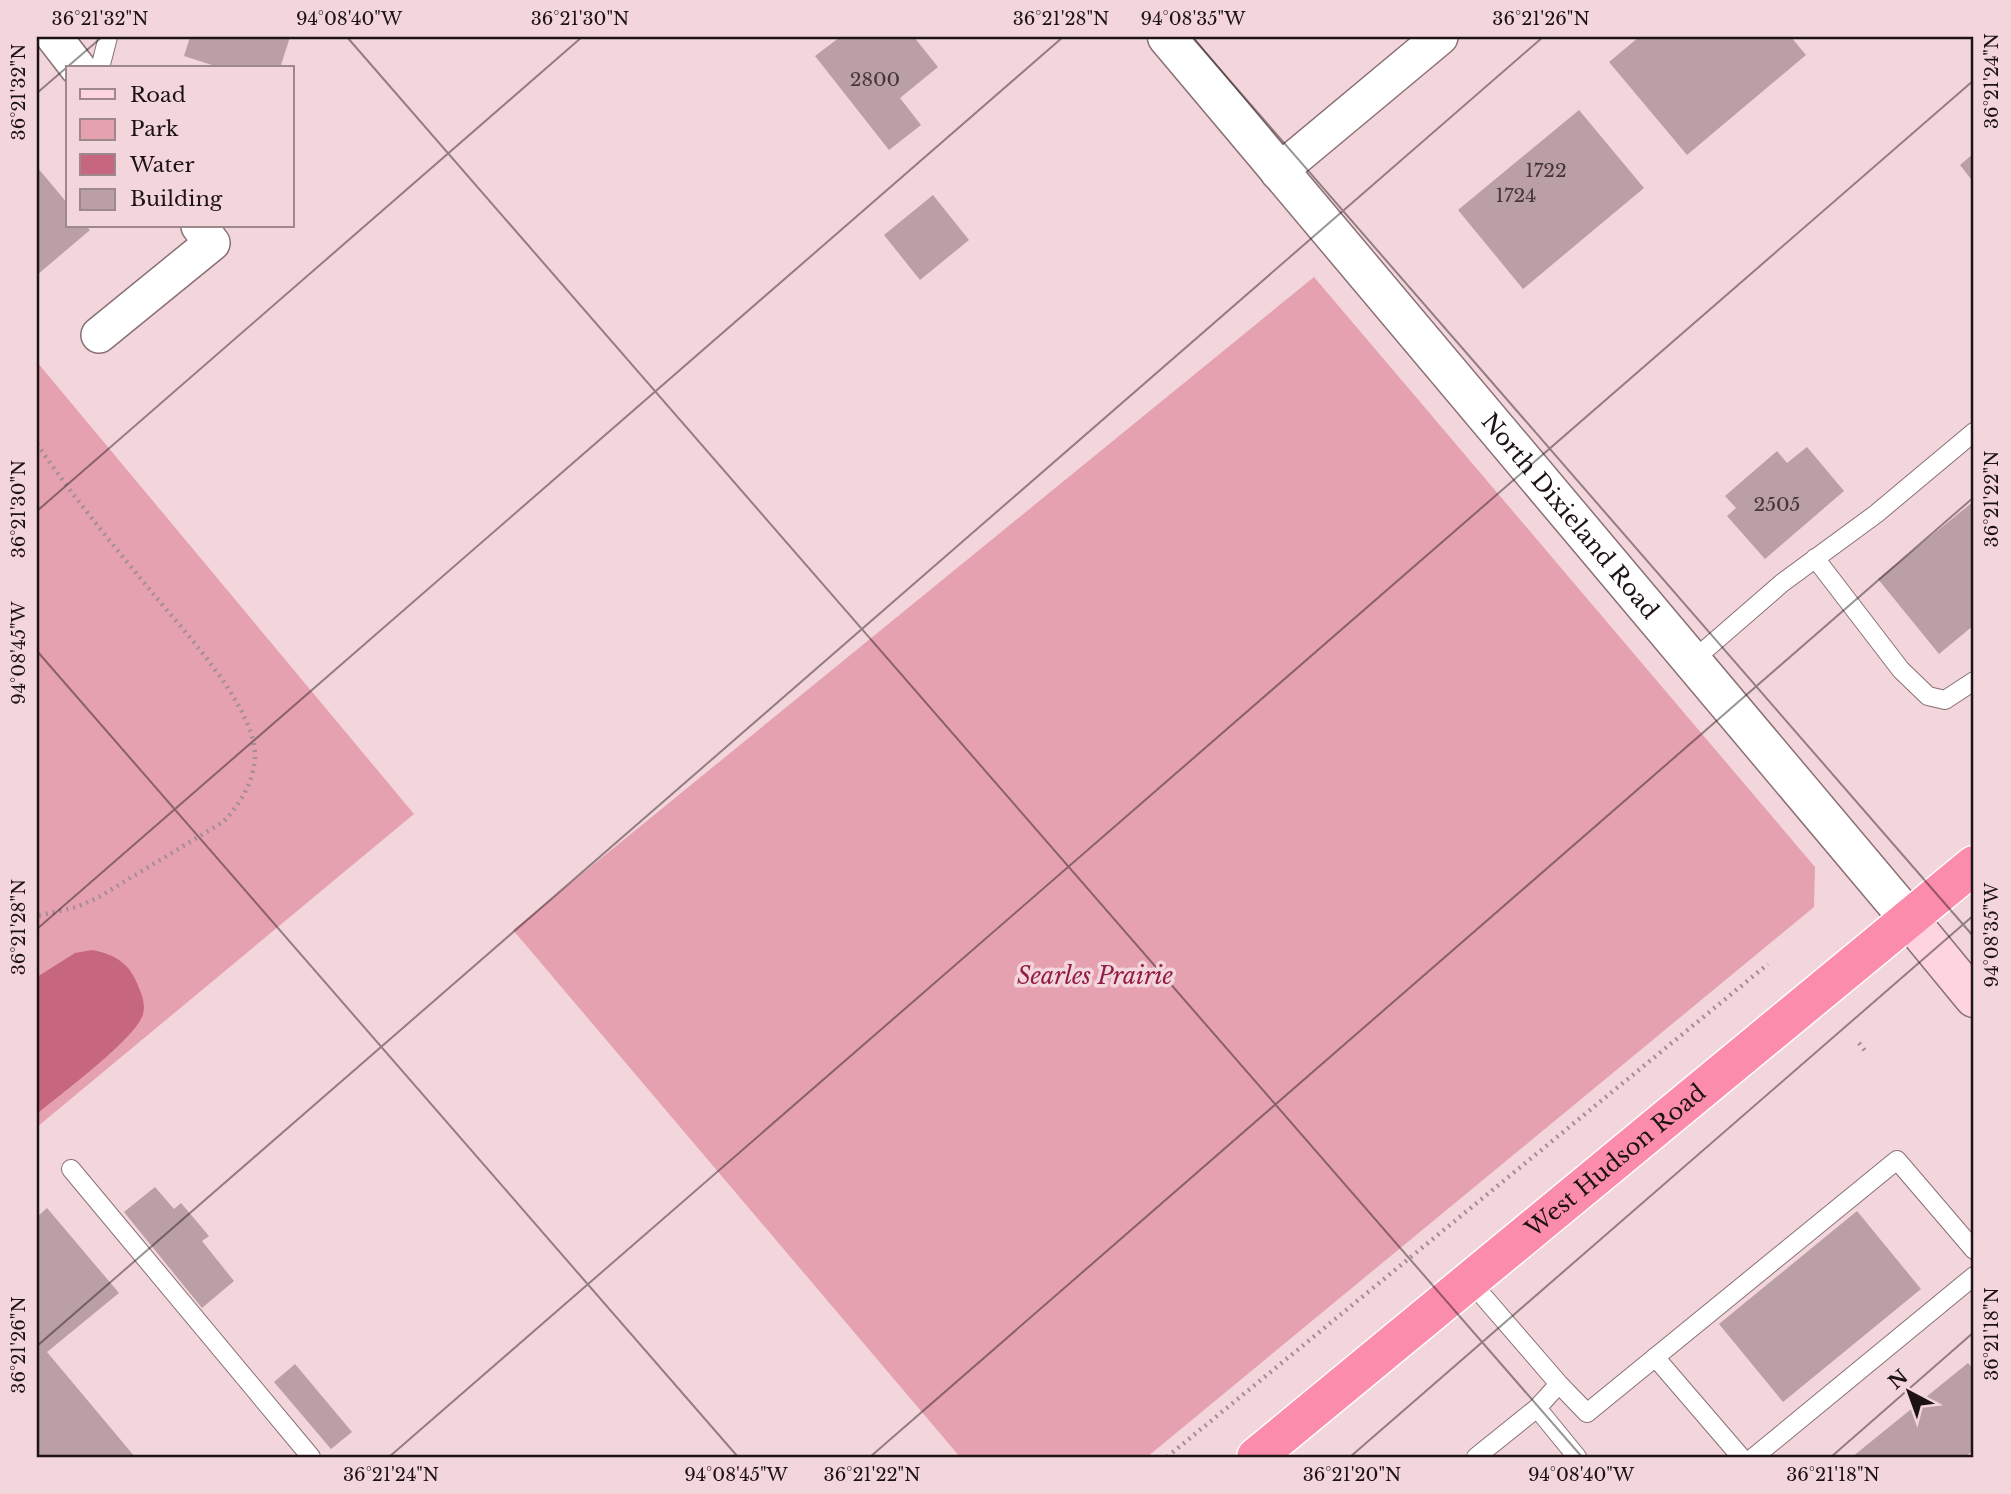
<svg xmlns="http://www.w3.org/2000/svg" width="2011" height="1494" font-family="'Libre Baskerville',serif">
<rect width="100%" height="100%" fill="#f3d6dc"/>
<path fill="#e5a1b0" d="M1314,277L1815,867L1814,907L1147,1457H960L513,930Z
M37,362L414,814L37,1127Z"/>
<path fill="#c7667f" d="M92,950C114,954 128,962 137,983C141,993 146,1003 143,1014C138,1037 58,1096 37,1114V977L75,953Z"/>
<path fill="#ba9fa4" d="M190,37H290L280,68H221L184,56Z
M840,37H914L938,67L900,98L921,125L889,150L815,56Z
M1639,37H1791L1806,55L1687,155L1609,62Z
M1579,110L1644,188L1523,289L1458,210Z
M1974,153V183L1960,165Z
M37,167L68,204V226H86L90,230L37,275Z
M933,195L969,240L920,280L884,235Z
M1807,447L1844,491L1765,559L1727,516L1736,508L1725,496L1777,451L1787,463Z
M1974,501V625L1939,654L1878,579Z
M155,1187L174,1209L181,1203L209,1236L202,1241L234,1281L202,1308L124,1212Z
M47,1208L119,1293L47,1352L135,1457H37V1217Z
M1857,1211L1921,1289L1783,1402L1719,1324Z
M1968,1363L1974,1370V1450L1965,1457H1852Z
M295,1364L352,1432L331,1449L274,1382Z"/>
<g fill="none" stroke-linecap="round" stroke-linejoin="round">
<defs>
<path id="service" d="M100,68L108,37
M1815,558L1901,670L1928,696L1945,700L1974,681
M1691,662L1782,583L1876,514L1974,432
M71,1169L311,1457
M1470,1281L1559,1384L1537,1408L1476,1457
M1655,1357L1741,1457
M1559,1384L1587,1413L1897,1160L1974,1250
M1537,1408L1577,1457
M1754,1457L1974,1276"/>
<path id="minor" d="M54,37L78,68
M1278,172L1440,37
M99,335L212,243L199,226"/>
<g id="tertiary">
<path id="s1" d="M1167,37L1909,919"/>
</g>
<path id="secondary" d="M1909,919L1974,998"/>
<g id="trunk">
<path id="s2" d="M1256,1457L1974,865"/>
</g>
</defs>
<use href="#service" stroke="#897075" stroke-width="20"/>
<use href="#minor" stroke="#897075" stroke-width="38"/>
<use href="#tertiary" stroke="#897075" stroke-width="41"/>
<use href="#secondary" stroke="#897075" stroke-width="41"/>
<use href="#trunk" stroke="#fff" stroke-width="41"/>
<path stroke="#a48e93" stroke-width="4.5" stroke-dasharray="2 5" stroke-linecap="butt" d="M37,444C73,497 114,546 154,595C186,633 245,697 254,745C259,773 242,803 223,822L99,897L77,907L37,916
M1859,1043L1866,1052
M1167,1457L1768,964"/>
<use href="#service" stroke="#fff" stroke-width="18"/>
<use href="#minor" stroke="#fff" stroke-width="35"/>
<use href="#tertiary" stroke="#fff" stroke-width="38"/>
<use href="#secondary" stroke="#fed4e0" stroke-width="38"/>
<use href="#trunk" stroke="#fc8cab" stroke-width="38"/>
</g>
<path fill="none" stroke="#1d1315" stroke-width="2" stroke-opacity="0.45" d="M347,37L1582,1457M1192,37L1974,937M37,93L102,37M37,511L582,37M37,651L738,1457M37,929L1063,37M37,1346L1543,37M389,1457L1974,80M870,1457L1974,497M1350,1457L1974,915M1831,1457L1974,1332"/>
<g text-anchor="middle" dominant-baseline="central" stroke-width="7" stroke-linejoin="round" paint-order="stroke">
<g font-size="19" fill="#443639">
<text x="875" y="79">2800</text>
<text x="1546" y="170">1722</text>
<text x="1516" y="195">1724</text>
<text x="1777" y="504">2505</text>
</g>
<g font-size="23" fill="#1d1315" stroke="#f3d6dc">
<text stroke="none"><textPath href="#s1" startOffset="626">North Dixieland Road</textPath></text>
<text stroke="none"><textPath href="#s2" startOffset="466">West Hudson Road</textPath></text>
</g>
<g font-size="23" font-style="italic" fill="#931c47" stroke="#f3d6dc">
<text x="1095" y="976">Searles Prairie</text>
</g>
</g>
<rect width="2011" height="1494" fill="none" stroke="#f3d6dc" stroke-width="77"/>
<rect x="66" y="66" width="228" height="161" fill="#f3d6dc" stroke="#9d888c" stroke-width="2"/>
<rect x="80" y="89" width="35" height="10" fill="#fed4e0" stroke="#9d888c" stroke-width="2"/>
<text x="130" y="102" font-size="21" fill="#1d1315">Road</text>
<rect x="80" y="119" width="35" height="21" fill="#e5a1b0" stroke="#9d888c" stroke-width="2"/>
<text x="130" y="136" font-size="21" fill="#1d1315">Park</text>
<rect x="80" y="154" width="35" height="21" fill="#c7667f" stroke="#9d888c" stroke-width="2"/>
<text x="130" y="172" font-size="21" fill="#1d1315">Water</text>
<rect x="80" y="189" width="35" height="21" fill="#ba9fa4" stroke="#9d888c" stroke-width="2"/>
<text x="130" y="206" font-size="21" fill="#1d1315">Building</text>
<g transform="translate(1909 1392) rotate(319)" stroke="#f3d6dc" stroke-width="5" paint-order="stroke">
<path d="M0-5L12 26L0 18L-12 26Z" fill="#1d1315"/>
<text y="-10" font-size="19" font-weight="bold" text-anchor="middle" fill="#1d1315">N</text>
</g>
<rect x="38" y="38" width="1934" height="1418" fill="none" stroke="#1d1315" stroke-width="2.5"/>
<g font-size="18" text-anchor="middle" fill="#1d1315">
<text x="100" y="25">36°21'32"N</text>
<text x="349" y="25">94°08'40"W</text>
<text x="580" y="25">36°21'30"N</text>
<text x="1061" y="25">36°21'28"N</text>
<text x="1193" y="25">94°08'35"W</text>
<text x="1541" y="25">36°21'26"N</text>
<text transform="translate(1992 81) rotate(-90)" y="6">36°21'24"N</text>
<text transform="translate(19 92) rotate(-90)" y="6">36°21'32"N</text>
<text transform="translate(1992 499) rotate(-90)" y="6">36°21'22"N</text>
<text transform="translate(19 509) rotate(-90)" y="6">36°21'30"N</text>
<text transform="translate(19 653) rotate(-90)" y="6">94°08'45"W</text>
<text transform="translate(19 927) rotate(-90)" y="6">36°21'28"N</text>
<text transform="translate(1992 935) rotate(-90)" y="6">94°08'35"W</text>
<text transform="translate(1992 1334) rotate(-90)" y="6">36°21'18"N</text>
<text transform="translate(19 1345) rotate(-90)" y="6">36°21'26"N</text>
<text x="391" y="1481">36°21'24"N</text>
<text x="736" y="1481">94°08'45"W</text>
<text x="872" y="1481">36°21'22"N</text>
<text x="1352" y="1481">36°21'20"N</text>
<text x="1581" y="1481">94°08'40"W</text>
<text x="1833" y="1481">36°21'18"N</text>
</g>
</svg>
